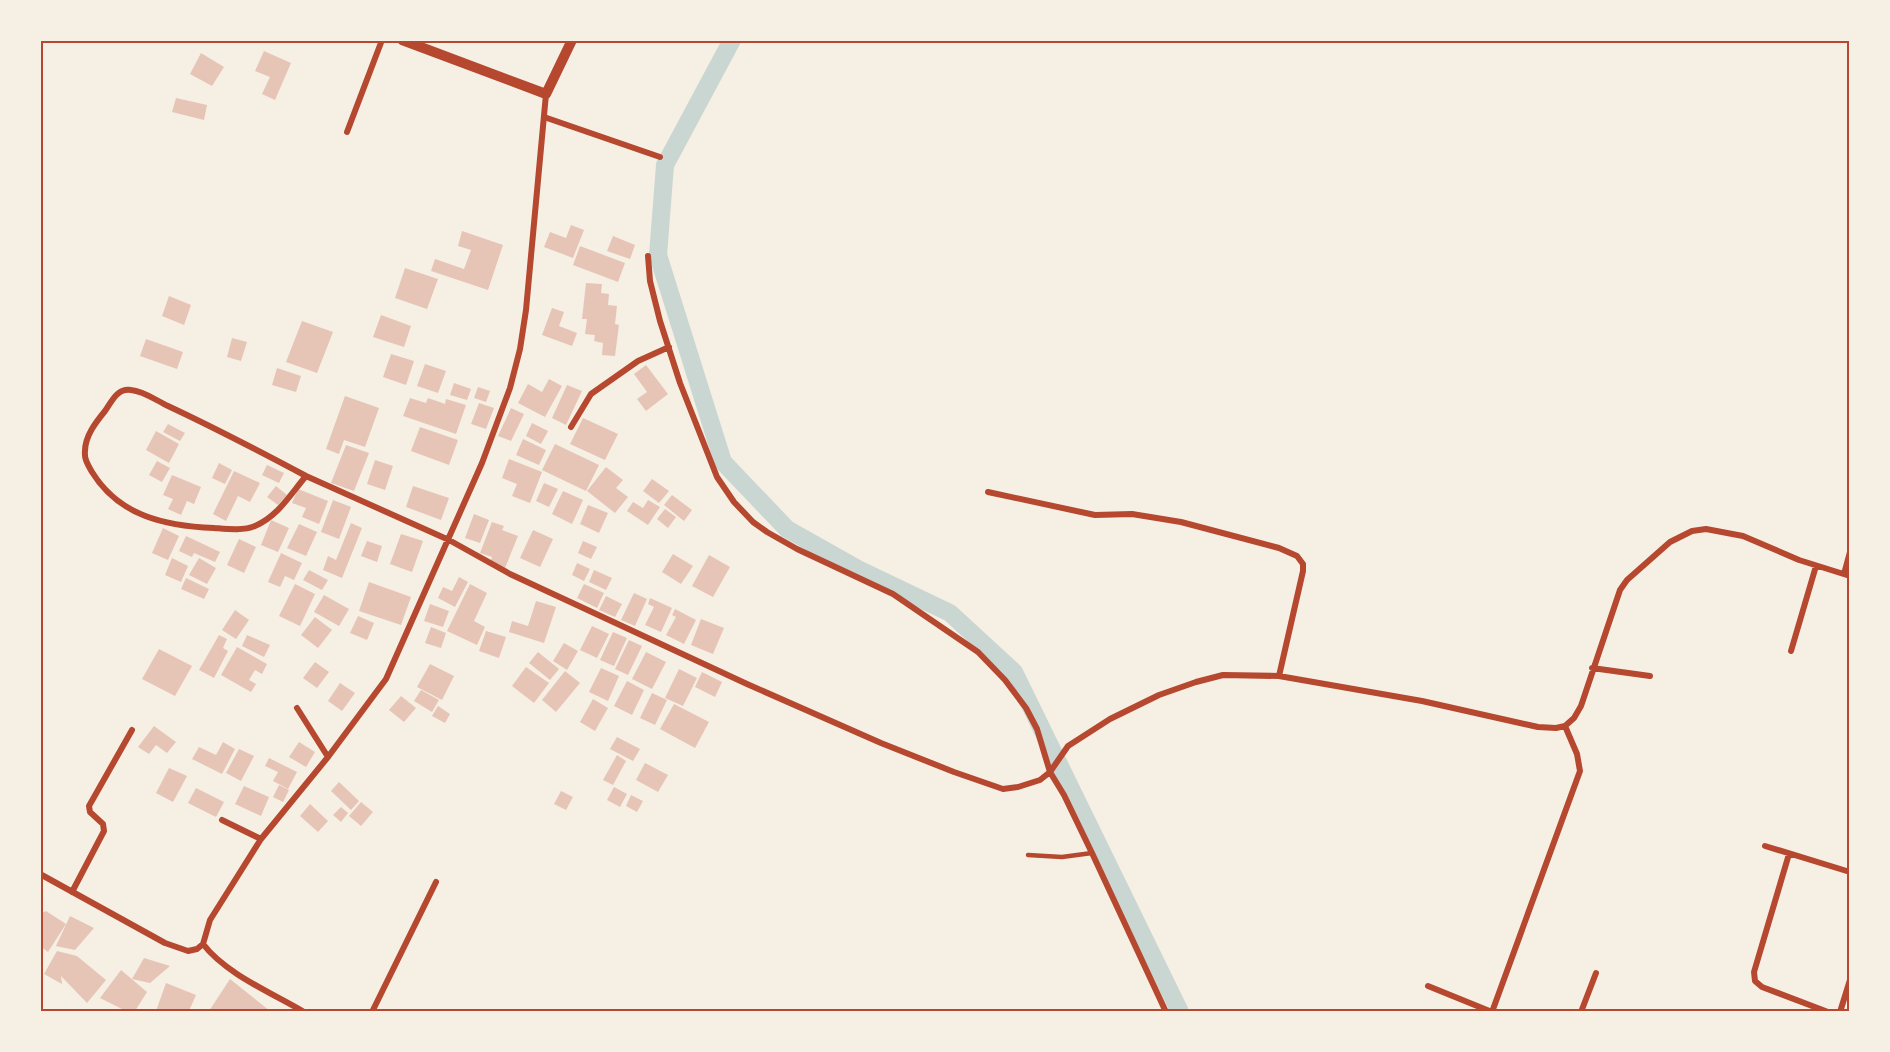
<svg xmlns="http://www.w3.org/2000/svg" width="1890" height="1052" font-family="'Space Grotesk',sans-serif">
<rect width="100%" height="100%" fill="#f6efe4"/>
<g fill="none" stroke-linecap="round" stroke-linejoin="round">
<path stroke="#c9d6d2" stroke-width="18" d="M732,40L665,165L658,255L723,462L787,529L858,569L950,613L1014,672L1180,1012"/>
</g>
<path fill="#e6c5b7" d="M264,51L291,63L275,100L262,94L270,77L255,71Z
M201,53L224,67L212,86L190,74Z
M176,98L207,105L204,120L172,112Z
M571,225L584,230L573,258L544,247L550,232L566,238Z
M462,231L503,245L488,290L431,271L435,259L464,269L471,250L458,246Z
M613,236L635,245L630,259L607,251Z
M580,246L625,263L618,282L573,265Z
M405,268L438,279L427,309L395,298Z
M586,283L602,284L601,293L609,294L608,305L617,306L615,324L619,325L615,356L602,355L603,343L594,341L595,335L585,334L587,319H582Z
M169,296L191,305L184,325L162,316Z
M552,308L564,312L559,326L577,333L572,346L542,335Z
M381,315L411,326L404,347L373,337Z
M302,321L333,332L317,373L286,362Z
M232,338L247,342L241,361L227,357Z
M146,339L183,352L177,369L140,356Z
M391,354L414,361L406,385L383,377Z
M425,364L446,371L438,393L417,386Z
M646,365L668,394L646,411L637,399L647,392L634,374Z
M277,368L301,376L296,392L272,385Z
M549,379L562,386L545,417L518,403L528,384L542,392Z
M454,383L471,389L467,400L450,395Z
M567,385L582,391L566,425L552,418Z
M478,387L490,391L486,402L474,398Z
M345,396L379,408L365,447L344,440L339,454L326,449Z
M410,398L426,403L428,398L445,404L446,399L466,405L456,434L403,416Z
M479,403L494,408L486,429L471,424Z
M511,408L524,414L511,441L498,436Z
M583,418L618,434L605,460L570,444Z
M532,423L548,431L541,444L526,436Z
M168,424L185,433L180,441L163,432Z
M420,427L458,440L449,465L411,451Z
M156,431L179,444L169,463L146,450Z
M523,439L546,450L539,465L516,455Z
M555,444L599,465L586,491L542,470Z
M346,445L369,453L354,491L331,483Z
M509,459L542,472L530,503L512,496L517,484L502,478Z
M375,460L393,466L385,490L367,484Z
M157,461L170,468L162,482L149,475Z
M219,463L232,470L225,484L212,478Z
M267,465L284,473L279,483L262,475Z
M606,467L623,480L616,488L628,497L615,513L587,491Z
M234,471L260,483L250,502L238,496L226,521L213,514Z
M172,475L201,487L194,504L187,501L181,515L168,509L173,499L163,495Z
M652,479L669,491L659,503L643,491Z
M544,483L558,489L549,507L536,501Z
M276,486L287,495L278,505L267,497Z
M413,486L449,498L441,520L406,507Z
M298,489L328,501L319,524L302,517L306,508L292,503Z
M563,491L583,500L572,524L552,514Z
M672,495L692,510L684,521L664,505Z
M333,500L351,507L339,539L321,532Z
M648,500L660,507L648,525L627,511L633,502L643,508Z
M588,505L608,513L599,533L580,524Z
M665,509L676,517L668,528L657,519Z
M474,514L489,520L480,543L465,538Z
M271,520L289,528L278,552L261,545Z
M492,522L504,526L502,530L518,536L505,568L490,562L492,557L480,553Z
M351,523L362,528L342,578L323,570L328,556L336,560Z
M299,524L317,532L306,556L287,548Z
M163,528L179,536L168,560L152,553Z
M533,530L553,539L540,567L520,558Z
M401,534L423,541L412,572L390,564Z
M186,536L220,552L215,562L194,553L192,557L179,551Z
M239,539L256,547L244,573L227,565Z
M367,541L382,546L377,562L361,556Z
M583,541L597,547L591,559L578,553Z
M281,553L302,563L294,580L285,576L280,587L268,582Z
M673,554L693,566L681,584L662,572Z
M709,555L730,567L713,597L692,586Z
M172,558L188,566L181,582L165,575Z
M199,558L216,568L207,584L189,575Z
M577,563L590,569L584,581L572,575Z
M309,570L328,580L322,590L303,580Z
M594,570L612,578L606,590L589,582Z
M459,577L468,582L455,607L438,598L443,587L452,591Z
M186,578L209,589L204,599L181,589Z
M369,582L411,597L401,625L359,611Z
M295,584L315,594L300,626L279,616Z
M470,584L487,593L474,621L485,627L477,645L447,631Z
M584,584L604,593L597,608L577,598Z
M634,593L647,599L635,626L621,620Z
M324,595L349,609L339,626L314,612Z
M606,596L622,604L615,617L599,610Z
M650,598L672,608L661,632L645,625L654,607L648,604Z
M536,601L556,607L544,643L509,632L512,621L528,626Z
M430,604L449,611L443,627L424,621Z
M675,609L696,620L684,644L666,635L676,617L672,615Z
M235,610L249,620L236,639L222,630Z
M358,616L374,623L367,640L350,633Z
M315,617L332,630L318,648L301,635Z
M701,619L724,628L713,654L691,645Z
M592,626L609,634L597,658L580,650Z
M431,627L446,633L441,648L425,643Z
M486,631L506,637L499,658L479,651Z
M613,632L627,638L614,666L600,660Z
M219,635L227,639L223,648L228,651L214,678L199,670Z
M247,635L270,645L264,657L242,646Z
M629,640L642,646L628,675L615,669Z
M564,643L578,651L567,670L553,661Z
M237,647L267,664L262,674L255,670L249,680L256,684L251,692L221,675Z
M159,649L192,666L175,696L142,679Z
M538,652L559,669L550,680L529,663Z
M646,652L666,662L652,689L632,679Z
M315,662L329,672L317,688L303,678Z
M430,664L454,676L442,700L417,687Z
M526,667L549,683L534,703L512,686Z
M601,668L619,676L608,701L589,692Z
M679,669L697,678L683,706L665,698Z
M565,671L580,683L556,712L542,700Z
M702,672L722,682L715,697L695,687Z
M627,681L644,690L632,715L614,706Z
M340,683L355,693L342,711L328,701Z
M421,690L439,700L432,712L414,701Z
M652,693L667,700L655,725L640,718Z
M401,696L416,708L404,722L389,710Z
M593,699L608,708L595,731L580,722Z
M674,704L709,722L695,748L660,729Z
M438,706L450,714L445,723L432,716Z
M154,726L176,742L167,753L156,745L149,754L138,747Z
M617,737L640,749L633,761L610,749Z
M223,742L235,749L222,774L192,759L199,747L216,755Z
M299,742L315,752L306,767L289,757Z
M239,749L254,756L241,781L226,773Z
M617,755L626,761L613,785L603,780Z
M269,758L297,772L288,789L273,781L278,772L265,766Z
M645,763L668,775L658,792L636,780Z
M169,768L187,776L173,802L156,793Z
M339,782L359,801L351,810L331,791Z
M279,785L289,790L283,802L273,797Z
M244,786L269,797L261,816L235,804Z
M614,787L627,794L620,807L607,800Z
M196,788L224,802L216,817L188,803Z
M561,791L573,797L566,810L554,804Z
M631,795L643,801L637,812L626,806Z
M361,802L373,812L361,826L349,816Z
M310,804L328,821L318,832L300,816Z
M341,807L348,813L341,822L333,815Z
M46,911L66,924L48,952L40,946V914Z
M70,916L94,928L75,950L56,946Z
M57,951L77,956L106,980L87,1003L61,976L62,984L44,974Z
M144,958L170,966L150,983L132,979Z
M121,970L147,992L135,1011H126L100,998Z
M230,979L270,1011H209Z
M166,983L196,995L189,1011H156Z"/>
<g fill="none" stroke-linecap="round" stroke-linejoin="round">
<path stroke="#b5482f" stroke-width="4.5" d="M1028,855L1062,857L1092,853"/>
<path stroke="#b5482f" stroke-width="6" d="M544,117L660,157
M347,132L382,40
M648,256L650,281L660,321L680,383L717,477L734,502L753,522L767,532L797,549L893,594L978,652L1005,680L1026,708L1037,729L1050,772L1064,795L1092,853L1166,1012
M571,427L591,394L638,361L669,347
M306,476C261,452 215,428 168,406C157,401 144,391 131,390C117,388 112,401 105,411C96,422 85,436 85,451C84,459 88,465 92,472C119,516 165,526 214,528C227,529 243,531 255,526C278,516 290,495 306,476L449,540L510,574L747,684L881,743L954,772L1003,789L1018,787L1040,780L1050,772L1068,746L1110,719L1159,695L1196,682L1223,675L1279,676L1422,701L1538,727L1556,728L1565,726L1574,718L1581,706L1620,590L1627,580L1670,542L1692,531L1706,529L1743,536L1799,560L1850,576
M988,492L1095,515L1132,514L1181,522L1279,548L1297,556L1303,564V571L1279,676
M1844,574L1850,552
M1791,651L1816,566
M1592,668L1650,676
M297,708L328,757
M222,820L261,839
M1765,846L1850,872
M1789,854L1754,972L1755,981L1762,987L1828,1012
M40,874L165,943L188,951L197,949L203,944
M72,892L104,831L103,824L90,812L89,806L132,730
M203,944L210,920L261,839L328,757L386,679L482,463L510,388L520,349L526,310L546,94
M203,944C226,974 272,993 304,1012
M1428,986L1492,1012
M372,1012L436,882
M1492,1012L1580,771L1577,754L1565,726
M1581,1012L1596,973
M1840,1012L1850,980"/>
<path stroke="#b5482f" stroke-width="10" d="M402,40L546,94L572,40"/>
</g>
<rect width="1890" height="1052" fill="none" stroke="#f6efe4" stroke-width="84"/>
<rect x="42" y="42" width="1806" height="968" fill="none" stroke="#b5482f" stroke-width="2"/>
</svg>
